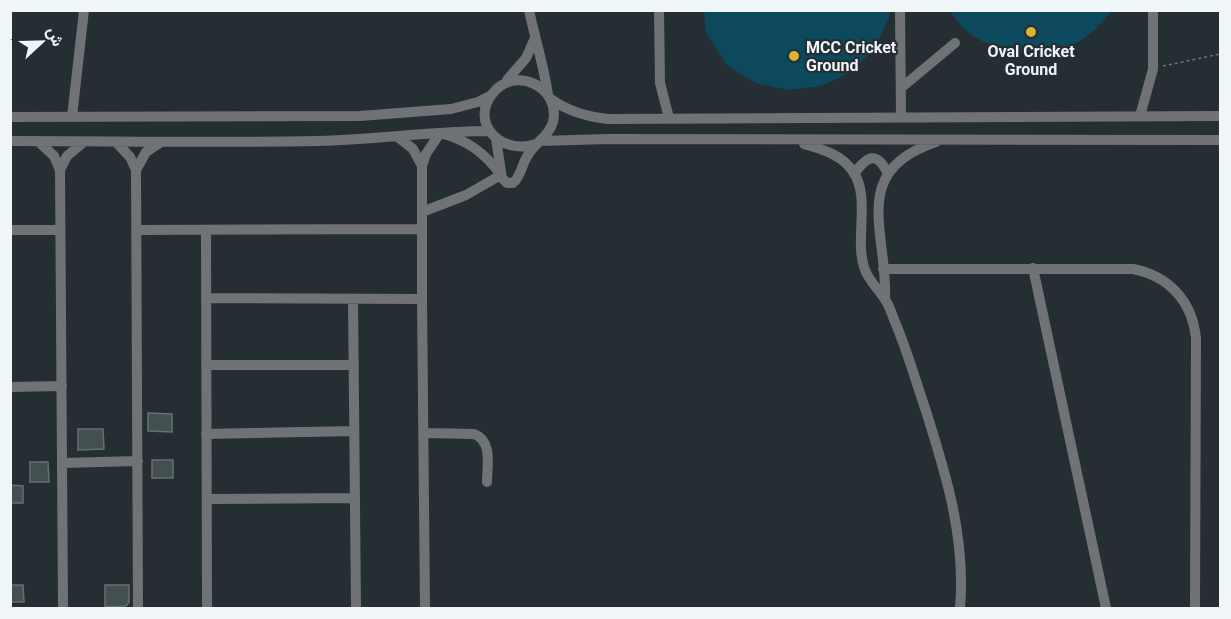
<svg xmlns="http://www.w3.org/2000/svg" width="1231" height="619" font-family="Roboto,Vazirmatn,sans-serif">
<rect width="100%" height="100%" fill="#252e32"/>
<path fill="#0c495d" d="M704,11V10L890,11L889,18L875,48L851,72L821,86L788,90L755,83L727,65L706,33Z
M950,11H1112C1106,18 1098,27 1090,34C1055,62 997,57 964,29C959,24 954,16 950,11Z"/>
<path fill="#444f50" stroke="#647071" stroke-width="1.5" d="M148,413L172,414V432L148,431Z
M78,429H103L104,449L78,450Z
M152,460H173V478H152Z
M30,462H48L49,482H30Z
M10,485L23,486V503H10Z
M10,585H23L24,602H10Z
M105,585H129V602L126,606L105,607Z"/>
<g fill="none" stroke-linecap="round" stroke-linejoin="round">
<path stroke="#6d7579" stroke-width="1.5" stroke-dasharray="3 3" stroke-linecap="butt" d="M1163,66L1220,54"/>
<path stroke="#707376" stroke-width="10" d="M529,10C535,39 544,66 548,95
M659,10L660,83L669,118
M900,10L901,117
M507,80L526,58L535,38
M901,88L955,43
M551,99C569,112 587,117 609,119L1220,116
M1140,116L1153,69V10
M10,117L360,116L451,109L478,102L490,96
M72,117L84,10
M398,137L413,149L422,166
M496,139L502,178L507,183H513C521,177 522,163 528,155C535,143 549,136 553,122C561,87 515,65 493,93C469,122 500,156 536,144
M10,141C113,141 215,143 317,141C375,140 432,131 490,131
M38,141L54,156L60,170
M540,141L608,139L1220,140
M116,142L130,157L136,170L138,608
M804,144C823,150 842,154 854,173C870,198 855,238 864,267C868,281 879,289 886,301C890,307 892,315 895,322C907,350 915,379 925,408C946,474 966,538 960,608
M136,170L146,152L161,142
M854,174C867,156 877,150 888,174
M422,212L466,195L501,175C484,152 467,140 440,133L426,154L422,166V299L425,608
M10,230H60
M136,230L422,229
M206,230L207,608
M1033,268L1106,608
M883,269H1133C1169,276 1192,301 1196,338L1195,608
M206,298L422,299
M353,299L356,608
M885,299C888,233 848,171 936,142
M206,365H354
M10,387L62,386
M424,433L474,434C493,441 487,466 487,482
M206,434L354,431
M62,463L138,461
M207,499L355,498
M63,608L60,170L67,156L84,142"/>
</g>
<g fill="#dab333" stroke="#252e32" stroke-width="2">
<circle cx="1031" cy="32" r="6"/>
<circle cx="794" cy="56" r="6"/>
</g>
<g text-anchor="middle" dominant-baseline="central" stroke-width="4.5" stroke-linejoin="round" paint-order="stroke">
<g font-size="16" font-weight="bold" fill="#eff5f8" stroke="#252e32" text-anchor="start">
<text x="806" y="47">MCC Cricket<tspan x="806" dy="18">Ground</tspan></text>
<text x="1031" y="51" text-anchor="middle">Oval Cricket<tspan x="1031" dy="18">Ground</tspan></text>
</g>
</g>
<rect width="1231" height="619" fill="none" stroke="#eff5f8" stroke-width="24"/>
<g transform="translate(42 42) rotate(68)" stroke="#252e32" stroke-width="4.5" paint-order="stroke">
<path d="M0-4.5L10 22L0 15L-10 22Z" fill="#eff5f8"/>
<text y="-9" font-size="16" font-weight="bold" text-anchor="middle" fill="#eff5f8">ش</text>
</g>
</svg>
